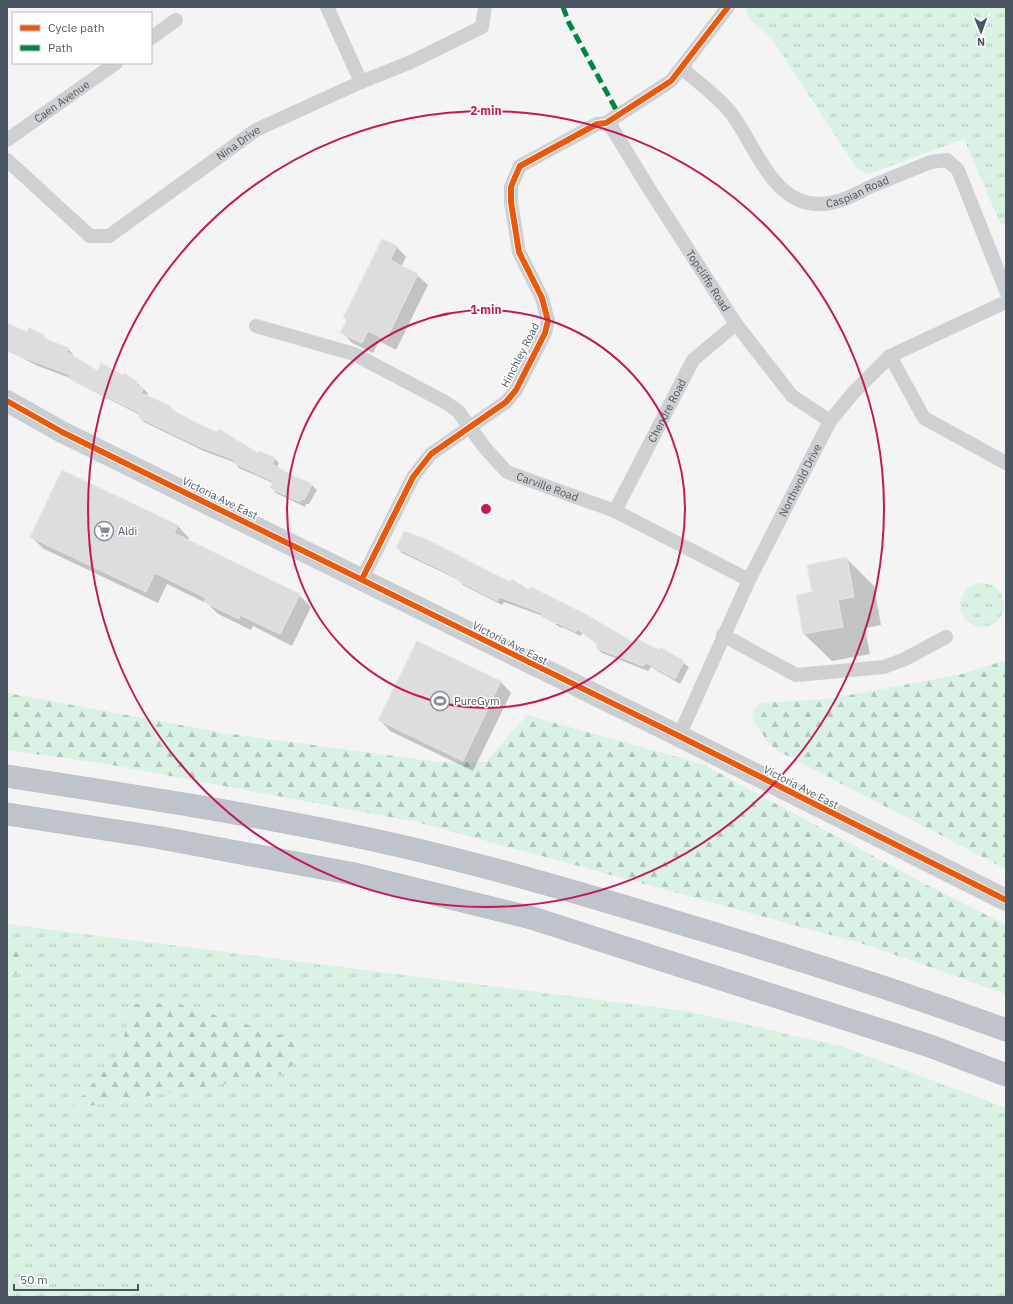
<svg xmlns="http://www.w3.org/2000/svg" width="1013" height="1304" font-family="'IBM Plex Sans',sans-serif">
<defs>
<pattern id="grass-tufts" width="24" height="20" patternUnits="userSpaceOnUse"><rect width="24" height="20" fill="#d9f2e3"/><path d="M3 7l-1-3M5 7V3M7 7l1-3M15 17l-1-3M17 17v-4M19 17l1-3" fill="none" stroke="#b2c7bb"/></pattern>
<pattern id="forest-firs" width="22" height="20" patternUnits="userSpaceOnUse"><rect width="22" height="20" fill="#d9f2e3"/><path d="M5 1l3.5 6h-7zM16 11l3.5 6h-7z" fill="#b2c7bb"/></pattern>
</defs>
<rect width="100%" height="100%" fill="#f4f4f4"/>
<path fill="url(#grass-tufts)" d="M747,7H1006V223L1001,225L964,139L869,174L857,169L772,39L749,18L746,9Z
M960 605a22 22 0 1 1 44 0a22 22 0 1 1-44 0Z
M7,924L686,1011L841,1046L1006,1108V1297H7Z"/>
<path fill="url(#forest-firs)" d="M1006,660V869L782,753L770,745L752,719L754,709L761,703L834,698L962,674Z
M7,693L224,733L438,762H486L527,715L702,764L925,884L1006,925V994L867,945L417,822L101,763L7,750Z
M7,935L32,955L7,984Z
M176,1003L305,1043L287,1073L71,1109L118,1054L134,1004Z"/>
<path fill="#0003" d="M396,246L406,257L401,267L417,275L428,285L396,350L379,341L373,353L352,343L342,332L347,320L345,318Z
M7,324L27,333L43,336L49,341L68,349L73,354L72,356L99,372L137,383L148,393L146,397L170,407L176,413L258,454L274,458L279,463L277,468L297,480L312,485L317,490L309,504H306L305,507L276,493L271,487L273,483L239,468L234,462L206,452L144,422L139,417L140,415L75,382L70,378L38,366L7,350Z
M177,525L189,538L188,541L299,595L311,607L292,646L253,626L251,630L218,614L208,604L167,584L158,603L44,549L31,537Z
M397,548L529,592L633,644L660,651L661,648L689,667L680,684L651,667L648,671L602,653L597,648L598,645L582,633L581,636L562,627L561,628L543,616L504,602L502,605L463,585L459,580L402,553Z
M847,559L874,586L881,625L865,628L870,654L832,661L804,634L814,593Z
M417,642L501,682L511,693L473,771L390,731L380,720Z"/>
<path fill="#ddddde" stroke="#e5e6e7" d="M382,239L397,246L390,260L418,274L386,340L368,331L362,343L340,333L347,320L343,318Z
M7,323L27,332L29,328L44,335L43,338L69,348L67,352L98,371L101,363L123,375L124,373L138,382L136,385L144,388L141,393L171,406L170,409L197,423L217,432L219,429L258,453L259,451L275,458L272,464L297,478V477L312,484L304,500L301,499L300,502L270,488L273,481L233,463L235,460L200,447L138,417L140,413L68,378L70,375L22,357L7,348Z
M62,470L178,525L174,533L300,594L280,634L240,615L239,619L204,602L206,598L155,573L146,592L30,537Z
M404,531L428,540L510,582L512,579L529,590L531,587L585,614L633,642L635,638L659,650L660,647L684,661L675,679L646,663L643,666L596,648L597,644L577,629L576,632L557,623L556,624L541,616L542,613L499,597L497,601L457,580L458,578L396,548Z
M847,557L854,597L838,600L843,627L803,634L796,595L812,592L807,565Z
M417,641L501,681L463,761L378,720Z"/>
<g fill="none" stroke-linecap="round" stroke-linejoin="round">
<defs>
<path id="motorway" d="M7,776C123,794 240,812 355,836C460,858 563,888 666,919C780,953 894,989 1006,1030
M7,814L156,837L354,874L532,918L930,1046L1006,1075"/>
</defs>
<use href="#motorway" stroke="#b9bec3" stroke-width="23"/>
<g stroke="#ced0d2" stroke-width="14">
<path d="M327,7L361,82"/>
<path d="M151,38L176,20"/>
<path id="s1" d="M682,68C698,83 717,95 731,113C759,150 777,220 838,201C850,198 861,191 872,186C891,178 911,170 931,162L947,160L958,170L1006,291"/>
<path id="s2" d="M606,123L612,128L648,187L736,324L792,396L830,421"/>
<path id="s3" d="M7,140L116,63"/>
<path id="s4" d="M7,160L90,236H109L256,130L361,82L411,62L482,27L485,7"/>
<path id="s5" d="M256,326L354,354L445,402L458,411L485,448L507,472L615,511L749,580"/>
<path d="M890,356L924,418L1006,463"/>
<path id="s6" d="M615,511L693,360L736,324"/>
<path d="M362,579L413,477L431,454L506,402L516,390L545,333L548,321L542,298L519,252L511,202V187L515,177L520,166L597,124L606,123L671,81L728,7"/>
<path d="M723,635L796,675L884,667L905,659L946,637"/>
<path id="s7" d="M679,736L749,580L830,421L854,392L890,356L1006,302"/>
</g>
<path stroke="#caced1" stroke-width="22" d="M7,401L62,432L679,736L1006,900"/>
<use href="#motorway" stroke="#bec4c9" stroke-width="22"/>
<path stroke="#00873e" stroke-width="5" stroke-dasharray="10 5" stroke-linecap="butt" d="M563,7L569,23L619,115"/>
<defs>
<path id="cycleway" d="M7,401L62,432L679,736L1006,900
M362,579L413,477L431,454L506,402L516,390L545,333L548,321L542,298L519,252L511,202V187L515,177L520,166L597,124L606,123L671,81L728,7"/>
</defs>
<use href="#cycleway" stroke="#fff" stroke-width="8"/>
<use href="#cycleway" stroke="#e8590c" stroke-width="6"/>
</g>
<g fill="none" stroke="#c2185b" stroke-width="2">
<circle cx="486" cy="509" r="199"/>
<circle cx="486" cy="509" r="398"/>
</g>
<defs>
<symbol id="supermarket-ring" viewBox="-11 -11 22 22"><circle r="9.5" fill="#fff" stroke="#868d94" stroke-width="1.5"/><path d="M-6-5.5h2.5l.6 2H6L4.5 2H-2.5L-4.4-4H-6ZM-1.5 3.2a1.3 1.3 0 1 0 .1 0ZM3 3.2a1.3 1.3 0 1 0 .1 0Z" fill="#868d94"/></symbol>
<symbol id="stadium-ring" viewBox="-11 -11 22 22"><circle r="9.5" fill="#fff" stroke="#868d94" stroke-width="1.5"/><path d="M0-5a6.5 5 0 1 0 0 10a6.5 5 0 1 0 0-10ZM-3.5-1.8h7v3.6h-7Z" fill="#868d94"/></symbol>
</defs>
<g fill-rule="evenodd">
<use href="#supermarket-ring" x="93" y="520" width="22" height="22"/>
<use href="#stadium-ring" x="429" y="690" width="22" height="22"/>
</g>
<g text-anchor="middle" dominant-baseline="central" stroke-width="3" stroke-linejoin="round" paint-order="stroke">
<g font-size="11" fill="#4a5661" stroke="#fff">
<text stroke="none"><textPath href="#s3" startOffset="67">Caen Avenue</textPath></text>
<text stroke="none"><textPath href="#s4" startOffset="291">Nina Drive</textPath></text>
<text stroke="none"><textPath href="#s1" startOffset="240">Caspian Road</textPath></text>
<text stroke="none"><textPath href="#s2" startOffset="188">Topcliffe Road</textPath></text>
<text transform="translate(520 355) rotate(-63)">Hinchley Road</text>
<text stroke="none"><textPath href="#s6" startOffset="113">Chendre Road</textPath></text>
<text stroke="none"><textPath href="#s7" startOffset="283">Northwold Drive</textPath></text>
<text stroke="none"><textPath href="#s5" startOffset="342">Carville Road</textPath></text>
<text transform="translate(220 498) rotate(26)">Victoria Ave East</text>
<text transform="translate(510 643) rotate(27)">Victoria Ave East</text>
<text transform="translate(801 787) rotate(27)">Victoria Ave East</text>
</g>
<g font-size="11" fill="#4a5661" stroke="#fff" text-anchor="start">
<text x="118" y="531">Aldi</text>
<text x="454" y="701">PureGym</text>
</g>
</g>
<circle cx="486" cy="509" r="6" fill="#c2185b" stroke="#fff" stroke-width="2"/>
<g font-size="12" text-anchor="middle" font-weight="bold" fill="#c2185b" stroke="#fff" stroke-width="3" stroke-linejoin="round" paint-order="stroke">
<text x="486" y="115">2 min</text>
<text x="486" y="314">1 min</text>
</g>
<rect width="1013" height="1304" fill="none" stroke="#4a5661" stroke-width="16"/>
<rect x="12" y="12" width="140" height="52" fill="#ffffff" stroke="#b7bbc0"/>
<rect x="20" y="25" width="20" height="6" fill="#e8590c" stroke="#b7bbc0"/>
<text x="48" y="32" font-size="12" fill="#4a5661">Cycle path</text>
<rect x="20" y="45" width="20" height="6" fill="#00873e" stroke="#b7bbc0"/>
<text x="48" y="52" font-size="12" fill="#4a5661">Path</text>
<g transform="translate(981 32) rotate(179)" stroke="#ffffff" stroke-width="3" paint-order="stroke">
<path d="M0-3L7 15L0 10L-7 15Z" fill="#4a5661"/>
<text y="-6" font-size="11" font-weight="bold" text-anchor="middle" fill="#4a5661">N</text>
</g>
<path d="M14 1284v6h124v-6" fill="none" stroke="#4a5661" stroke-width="2"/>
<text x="20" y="1284" font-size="12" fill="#4a5661" stroke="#ffffff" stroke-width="3" paint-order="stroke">50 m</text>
</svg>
